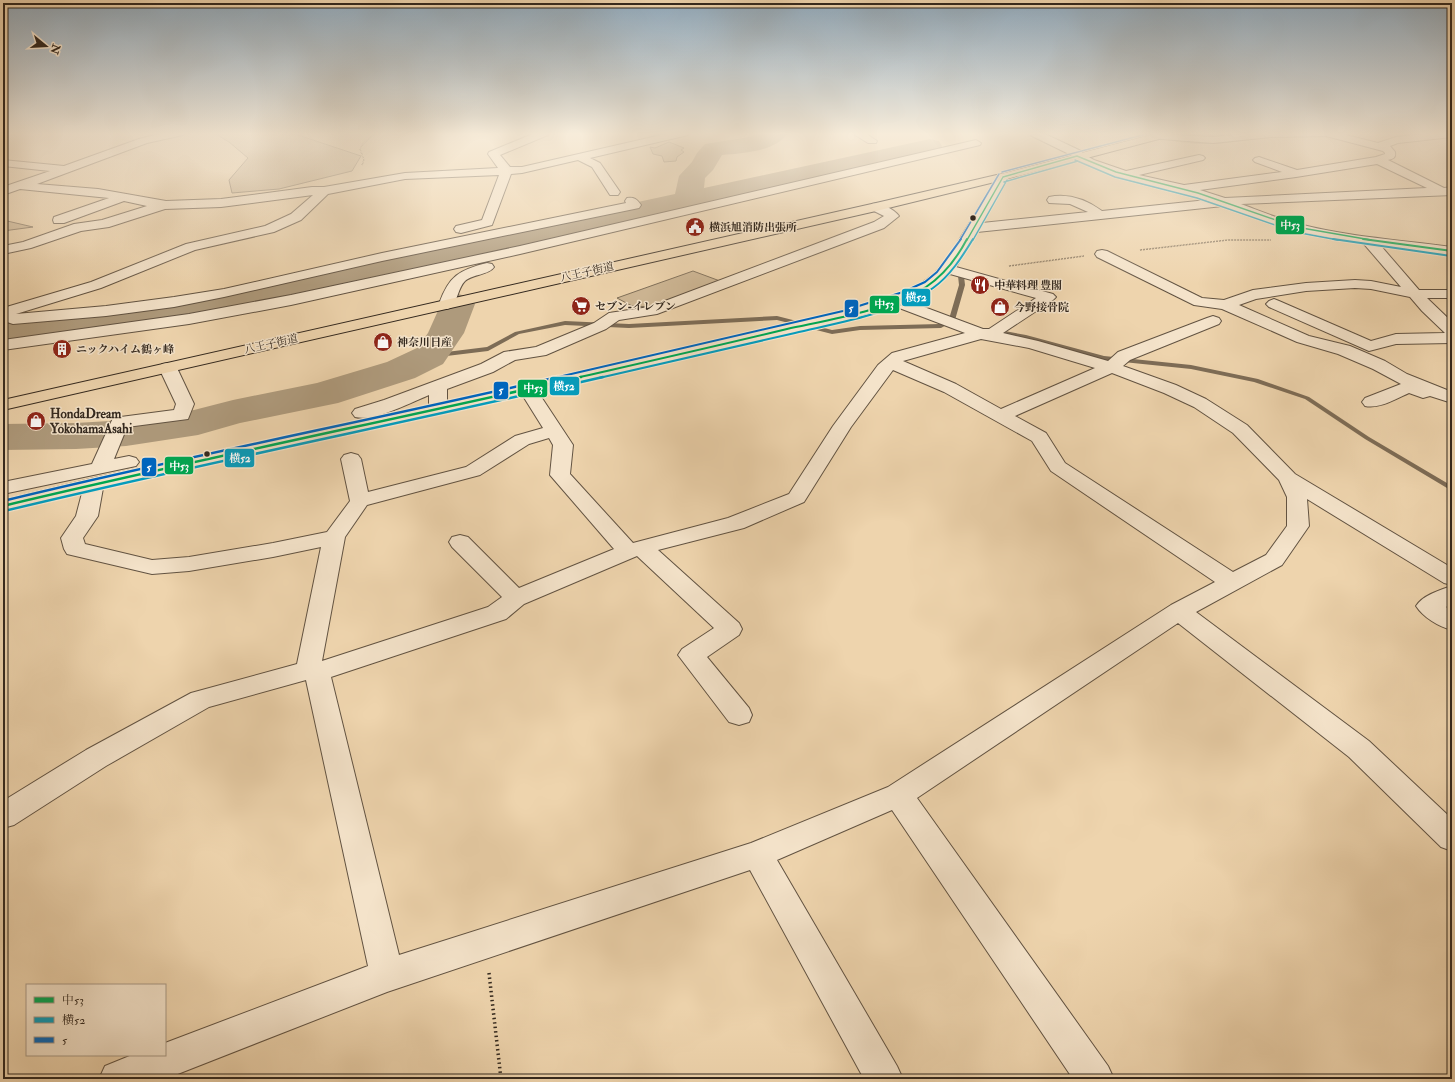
<svg xmlns="http://www.w3.org/2000/svg" width="1455" height="1082" font-family="'IM FELL Double Pica','Noto Serif JP',serif">
<rect width="100%" height="100%" fill="#eed4ad"/>
<filter id="stains"><feTurbulence type="fractalNoise" baseFrequency=".005" numOctaves="4"/><feColorMatrix values="0 0 0 0 .2 0 0 0 0 .09 0 0 0 0 .02 0 0 0 .5 -.17"/></filter>
<radialGradient id="worn" r=".72"><stop offset=".6" stop-color="#630" stop-opacity="0"/><stop offset="1" stop-color="#630" stop-opacity=".3"/></radialGradient>
<path fill="#ceb795" stroke="#80705a" d="M214,133H292L361,156L352,171L279,189L232,193L229,180L248,158L229,142Z
M669,142L684,148L681,150L684,152L677,157L676,161L664,162L662,156L653,154L650,147L655,148Z
M3,220L33,227L3,231Z
M693,271L720,281L653,307L632,306L617,298Z"/>
<g fill="none" stroke-linecap="round" stroke-linejoin="round">
<path fill="#7d6c56" fill-rule="evenodd" d="M961,274L964,276L965,285L955,320L941,328L860,330L832,334L777,320L629,328L565,325L519,334L488,351L430,358L427,356L430,354L487,347L515,332L565,321L629,324L777,316L832,330L860,326L940,324L949,319L959,285L958,276Z
M994,329L1026,335L1104,356L1191,365L1258,379L1309,397L1369,437L1452,486V491L1365,439L1305,399L1254,382L1191,369L1104,360L1025,339L992,332L991,331Z"/>
<path fill="#ae9a7c" fill-rule="evenodd" d="M758,133H788C775,152 743,153 722,155L713,170L705,178L704,188L930,139L939,141L942,146L939,151L930,153L397,274L236,312L114,333L3,345V323L114,311L236,292L397,254L675,194L679,176L692,162L697,153L705,144L749,137Z
M1156,133H1259L1255,138C1224,146 1191,146 1160,138Z
M458,294L470,297L475,304L464,333L443,364L415,378L338,403L240,423L198,435L126,446L76,449L3,450V424L76,423L126,420L194,410L233,400L317,383L387,362L417,348L428,333L441,304L446,297Z"/>
<defs>
<path id="minor" d="M163,133H184L183,135L147,143L37,184L98,189L166,201L221,199L312,187H324L405,173L498,168L488,154L489,152L535,133H549L548,135L500,155L510,167H522L670,133H689L688,135L590,158L600,163L620,192L618,195H610L592,167L578,160L522,173L511,174L492,225L461,233L456,232L454,229L456,226L482,220L499,175L405,179L328,194L301,220L274,232L195,250L101,288L16,314L106,306L174,297L224,289L382,253L626,203L625,201L627,198C634,197 637,199 641,205L639,208L382,261L224,297L174,307L106,316L13,324L7,322L5,319L7,317L3,318V308L91,282L186,244L265,226L291,214L313,195L221,207L165,209L109,227L81,231L31,248L3,254V246L23,242L74,224L102,220L147,206L124,201L64,223H54L53,220L54,217L109,198L20,189L3,195V187L50,171L3,166V160L64,166L139,139Z
M852,133H865L877,141L876,143H868Z
M1029,133H1043L1081,151L1083,154L1094,160L1126,171L1199,155L1203,156L1205,158L1203,160L1139,175L1184,185L1282,172L1255,162L1253,160L1255,158L1259,157L1297,170L1376,157L1385,154V153L1383,151L1326,136L1271,137L1213,143L1162,139L1158,138L1157,136L1158,134L1213,137L1254,133H1338L1378,143L1396,137L1431,133H1452V137L1398,143L1390,146L1395,152C1396,158 1393,159 1388,160L1444,188L1452,187V195L1241,204C1260,211 1279,219 1299,224C1349,237 1401,240 1452,247V255L1381,246L1419,290H1452V298H1427L1452,322V343L1396,344L1369,351L1269,307L1266,304L1269,301L1274,299L1279,301L1371,341L1396,334L1445,333L1422,311L1410,297L1371,289L1355,288L1306,291L1256,299L1239,305L1309,336L1350,346L1385,361L1407,374L1452,392V403L1430,396L1423,398L1409,393C1396,399 1379,409 1365,406L1362,402L1365,398L1401,384L1373,369L1338,354L1297,342L1222,309L1194,305L1097,257L1095,254L1097,251L1102,250L1107,251L1202,298L1224,300L1253,290L1306,283L1355,280L1371,281L1401,287L1364,244L1291,230L1223,206L977,232L956,267L1053,294L1056,297L1053,300L1003,333L1038,341L1108,361L1118,352L1207,318L1213,316L1219,318L1221,321L1219,324L1130,360L1123,366L1176,385L1206,399L1247,425L1295,474L1452,568V585L1444,583L1307,499L1309,526L1282,565L1196,612L1369,741L1452,819V851L1441,847L1349,757L1178,623L917,798L1108,1066L1114,1079H1073L892,810L777,860L897,1066L903,1079H864L750,870L387,992L165,1079H99L105,1066L132,1055H165V1043L368,966L306,680L209,707L106,766L14,825L3,828V801L86,750L191,693L297,664L321,547L273,557L189,571L152,574L67,554L64,549L61,538L76,516L82,493L3,512V500L94,478L429,406V395C410,403 374,422 355,417L352,413L355,409L384,400L481,364L504,352L536,347L594,323L609,313L649,307L874,222L884,216L872,210L870,207L872,204C880,202 894,209 899,216L884,228L657,314L619,320L606,329L546,355L515,360L493,372L447,389V402L840,312L900,294L922,283L935,273L953,250L999,175H1007L1009,177L982,223L1088,212L1070,204L1049,203L1047,200L1049,197C1068,193 1087,200 1102,211L1207,200L1112,175L1073,158L1071,155L1030,135ZM1377,164L1427,188L1225,198L1200,190L1296,177ZM950,274L1036,298L989,329H983L908,301L933,289ZM894,306L965,333L892,353L878,365L833,426L789,494L728,518L633,543L570,474L573,445L538,392L844,321ZM981,339L1029,348L1095,368L1001,409L956,384L903,361ZM893,370L944,392L1032,441L1051,471L1215,582L1171,605L888,787L751,843L399,955L331,677L506,619L524,604L637,556L714,628L682,649L678,655L729,722L739,725L749,722L752,715L749,708L707,657L739,635L742,629L739,623L658,550L744,528L804,502L851,427ZM1112,373L1164,393L1194,407L1233,433L1279,480L1287,497V526L1266,555L1233,572L1065,463L1046,433L1015,416ZM523,396L543,428L515,436L466,467L368,492L361,459L358,455L351,453L344,455L341,459L350,501L327,532L273,543L189,557L152,560L85,544L83,538L98,516L103,488ZM549,438L553,445L550,475L614,549L519,588L468,537L460,535L452,537L449,542L452,547L502,597L488,607L322,661L345,537L367,505L480,475L529,444Z
M976,140L981,143L980,145L520,254L291,305L189,324L3,350V340L189,314L291,295L520,246Z
M487,263L492,264L494,267C489,275 473,274 465,281C458,288 458,299 452,307L447,309L442,307L439,304C449,276 459,270 487,263Z
M168,363L174,364L177,368L194,404L188,419L127,427L114,459L129,456L136,458L139,462L136,466L3,494V482L92,464L113,418L174,410L176,404L159,368L162,364Z
M1452,586V604L1446,607L1452,611V630C1439,627 1423,617 1416,606C1423,595 1440,590 1452,586Z"/>
<path id="highway" d="M1158,133H1175L1174,135L1007,179L876,211L3,410V400L876,203L1001,174Z"/>
</defs>
<use href="#minor" stroke="#625342" stroke-width="2"/>
<use href="#highway" stroke="#33281e" stroke-width="2"/>
<path stroke="#33281e" stroke-width="1.5" stroke-dasharray="0.5 1" stroke-linecap="butt" d="M362,165L364,160L360,149L363,144L375,133
M1140,250L1228,240H1271
M1009,266L1084,256"/>
<path stroke="#33281e" stroke-width="3.5" stroke-dasharray="1.5 3" stroke-linecap="butt" d="M489,973L501,1079"/>
<use href="#minor" fill="#f4e3ca" fill-rule="evenodd"/>
<use href="#highway" fill="#eed4ad" fill-rule="evenodd"/>
<defs>
<path id="bus-1-far2" d="M1077,156L1116,172L1198,193L1296,227L1371,240
M1003,177L1077,156
M967,240L1003,177"/>
<path id="bus-1-far1" d="M1363,239L1452,251
M576,378C646,362 717,346 787,329C833,319 885,311 926,287C944,275 957,258 967,239"/>
<path id="bus-1" d="M3,506C195,460 388,421 581,377"/>
<path id="bus-2-far2" d="M1075,160L1115,177L1197,198L1295,232L1338,240
M1004,182L1078,161
M973,240L1007,180"/>
<path id="bus-2-far1" d="M1333,239L1451,256
M599,378C664,363 729,348 795,333C837,323 897,313 933,288C950,276 962,257 973,239"/>
<path id="bus-2" d="M4,511C203,463 404,423 603,377"/>
<path id="bus-3-far2" d="M1002,172L1150,133
M960,240L999,174"/>
<path id="bus-3-far1" d="M554,378L843,311L903,292L925,282L937,272L961,239"/>
<path id="bus-3" d="M3,501C187,456 373,420 558,377"/>
</defs>
<use href="#bus-1-far2" stroke="#f4e3ca" stroke-width="3"/>
<use href="#bus-1-far1" stroke="#f4e3ca" stroke-width="4"/>
<use href="#bus-1" stroke="#f4e3ca" stroke-width="5"/>
<use href="#bus-2-far2" stroke="#f4e3ca" stroke-width="3"/>
<use href="#bus-2-far1" stroke="#f4e3ca" stroke-width="4"/>
<use href="#bus-2" stroke="#f4e3ca" stroke-width="5"/>
<use href="#bus-3-far2" stroke="#f4e3ca" stroke-width="3"/>
<use href="#bus-3-far1" stroke="#f4e3ca" stroke-width="4"/>
<use href="#bus-3" stroke="#f4e3ca" stroke-width="5"/>
<use href="#bus-1-far2" stroke="#00a651" stroke-width="1.5"/>
<use href="#bus-1-far1" stroke="#00a651" stroke-width="2"/>
<use href="#bus-1" stroke="#00a651" stroke-width="2.5"/>
<use href="#bus-2-far2" stroke="#059cbc" stroke-width="1.5"/>
<use href="#bus-2-far1" stroke="#059cbc" stroke-width="2"/>
<use href="#bus-2" stroke="#059cbc" stroke-width="2.5"/>
<use href="#bus-3-far2" stroke="#0065bd" stroke-width="1.5"/>
<use href="#bus-3-far1" stroke="#0065bd" stroke-width="2"/>
<use href="#bus-3" stroke="#0065bd" stroke-width="2.5"/>
</g>
<linearGradient id="sky" x2="0" y2="1"><stop stop-color="#91aabd"/><stop offset="0.47" stop-color="#f7ecda"/><stop offset="1" stop-color="#f7ecda" stop-opacity="0"/></linearGradient>
<rect width="1455" height="285" fill="url(#sky)"/>
<defs>
<symbol id="civic-disc" viewBox="-11 -11 22 22"><circle r="9.5" fill="#8f2418" stroke="#f4e3ca"/><path d="M-.6-6.5H3V-4.5H.6V-3L4-1V1h2V6H-6V1h2V-1L-.6-3ZM-1.2 2.5V6h2.4V2.5Z" fill="#fff"/></symbol>
<symbol id="restaurant-disc" viewBox="-11 -11 22 22"><circle r="9.5" fill="#8f2418" stroke="#f4e3ca"/><path d="M-5-6h1v4h1v-4h1v4h1v-4h1v5L-1.5 .5V6h-2V.5L-5-1ZM5-6V6H3V1.5H1.5Q1.5-4 5-6Z" fill="#fff"/></symbol>
<symbol id="supermarket-disc" viewBox="-11 -11 22 22"><circle r="9.5" fill="#8f2418" stroke="#f4e3ca"/><path d="M-6-5.5h2.5l.6 2H6L4.5 2H-2.5L-4.4-4H-6ZM-1.5 3.2a1.3 1.3 0 1 0 .1 0ZM3 3.2a1.3 1.3 0 1 0 .1 0Z" fill="#fff"/></symbol>
<symbol id="shop-disc" viewBox="-11 -11 22 22"><circle r="9.5" fill="#8f2418" stroke="#f4e3ca"/><path d="M-5-2.5h2.3a2.7 3.5 0 0 1 5.4 0H5L5.5 6h-11ZM-1.5-2.5h3a1.5 2.3 0 0 0-3 0Z" fill="#fff"/></symbol>
<symbol id="building-disc" viewBox="-11 -11 22 22"><circle r="9.5" fill="#8f2418" stroke="#f4e3ca"/><path d="M-4-6H4V6H1V3H-1V6H-4ZM-2.5-4.3h1.7v1.8h-1.7ZM.8-4.3h1.7v1.8H.8ZM-2.5-1h1.7V.8h-1.7ZM.8-1h1.7V.8H.8Z" fill="#fff"/></symbol>
</defs>
<g fill-rule="evenodd">
<use href="#civic-disc" x="684" y="216" width="22" height="22"/>
<use href="#restaurant-disc" x="969" y="274" width="22" height="22"/>
<use href="#supermarket-disc" x="570" y="295" width="22" height="22"/>
<use href="#shop-disc" x="989" y="296" width="22" height="22"/>
<use href="#shop-disc" x="372" y="331" width="22" height="22"/>
<use href="#building-disc" x="51" y="338" width="22" height="22"/>
<use href="#shop-disc" x="25" y="410" width="22" height="22"/>
</g>
<g fill="#33281e" stroke="#f4e3ca" stroke-width="1.5">
<circle cx="973" cy="218" r="3.5"/>
<circle cx="207" cy="454" r="3.5"/>
</g>
<g text-anchor="middle" dominant-baseline="central" stroke-width="3" stroke-linejoin="round" paint-order="stroke">
<g font-size="11" font-weight="bold" fill="#33281e" stroke="#f4e3ca" text-anchor="start">
<text x="709" y="227">横浜旭消防出張所</text>
<text x="994" y="285">中華料理 豊閣</text>
<text x="595" y="306">セブン-イレブン</text>
<text x="1014" y="307">今野接骨院</text>
<text x="397" y="342">神奈川日産</text>
<text x="76" y="349">ニックハイム鶴ヶ峰</text>
</g>
<g font-size="11" fill="#33281e" stroke="#f4e3ca">
<text transform="translate(587 272) rotate(-13)">八王子街道</text>
<text transform="translate(271 344) rotate(-13)">八王子街道</text>
</g>
<g font-size="13" font-weight="bold" fill="#33281e" stroke="#f4e3ca" text-anchor="start">
<text x="50" y="414">HondaDream<tspan x="50" dy="15">YokohamaAsahi</tspan></text>
</g>
</g>
<g stroke="#f4e3ca" stroke-width="1.5">
<rect x="1275" y="215" width="30" height="20" rx="4" fill="#00a651"/>
<rect x="901" y="288" width="30" height="19" rx="4" fill="#059cbc"/>
<rect x="869" y="295" width="31" height="19" rx="4" fill="#00a651"/>
<rect x="844" y="299" width="15" height="19" rx="4" fill="#0065bd"/>
<rect x="549" y="376" width="31" height="20" rx="4" fill="#059cbc"/>
<rect x="517" y="379" width="31" height="19" rx="4" fill="#00a651"/>
<rect x="493" y="381" width="16" height="19" rx="4" fill="#0065bd"/>
<rect x="224" y="448" width="31" height="20" rx="4" fill="#059cbc"/>
<rect x="164" y="456" width="30" height="19" rx="4" fill="#00a651"/>
<rect x="141" y="457" width="16" height="20" rx="4" fill="#0065bd"/>
</g>
<g font-size="11" text-anchor="middle" font-weight="bold" fill="#fff">
<text x="1290" y="229">中53</text>
<text x="916" y="301">横52</text>
<text x="884" y="308">中53</text>
<text x="851" y="312">5</text>
<text x="564" y="390">横52</text>
<text x="533" y="392">中53</text>
<text x="501" y="394">5</text>
<text x="240" y="462">横52</text>
<text x="179" y="470">中53</text>
<text x="149" y="471">5</text>
</g>
<rect width="1455" height="1082" fill="none" stroke="#eed4ad" stroke-width="16"/>
<rect x="4" y="4" width="1447" height="1074" fill="none" stroke="#33281e" stroke-width="2"/>
<rect x="8" y="8" width="1439" height="1066" fill="none" stroke="#33281e"/>
<rect x="26" y="984" width="140" height="72" fill="#f4e3ca" stroke="#a79885"/>
<rect x="34" y="997" width="20" height="6" fill="#00a651" stroke="#a79885"/>
<text x="62" y="1004" font-size="12" fill="#33281e">中53</text>
<rect x="34" y="1017" width="20" height="6" fill="#059cbc" stroke="#a79885"/>
<text x="62" y="1024" font-size="12" fill="#33281e">横52</text>
<rect x="34" y="1037" width="20" height="6" fill="#0065bd" stroke="#a79885"/>
<text x="62" y="1044" font-size="12" fill="#33281e">5</text>
<g transform="translate(46 46) rotate(108)" stroke="#f4e3ca" stroke-width="3" paint-order="stroke">
<path d="M0-3L7 15L0 10L-7 15Z" fill="#33281e"/>
<text y="-6" font-size="11" font-weight="bold" text-anchor="middle" fill="#33281e">N</text>
</g>
<rect width="100%" height="100%" filter="url(#stains)"/>
<rect width="100%" height="100%" fill="url(#worn)"/>
</svg>
